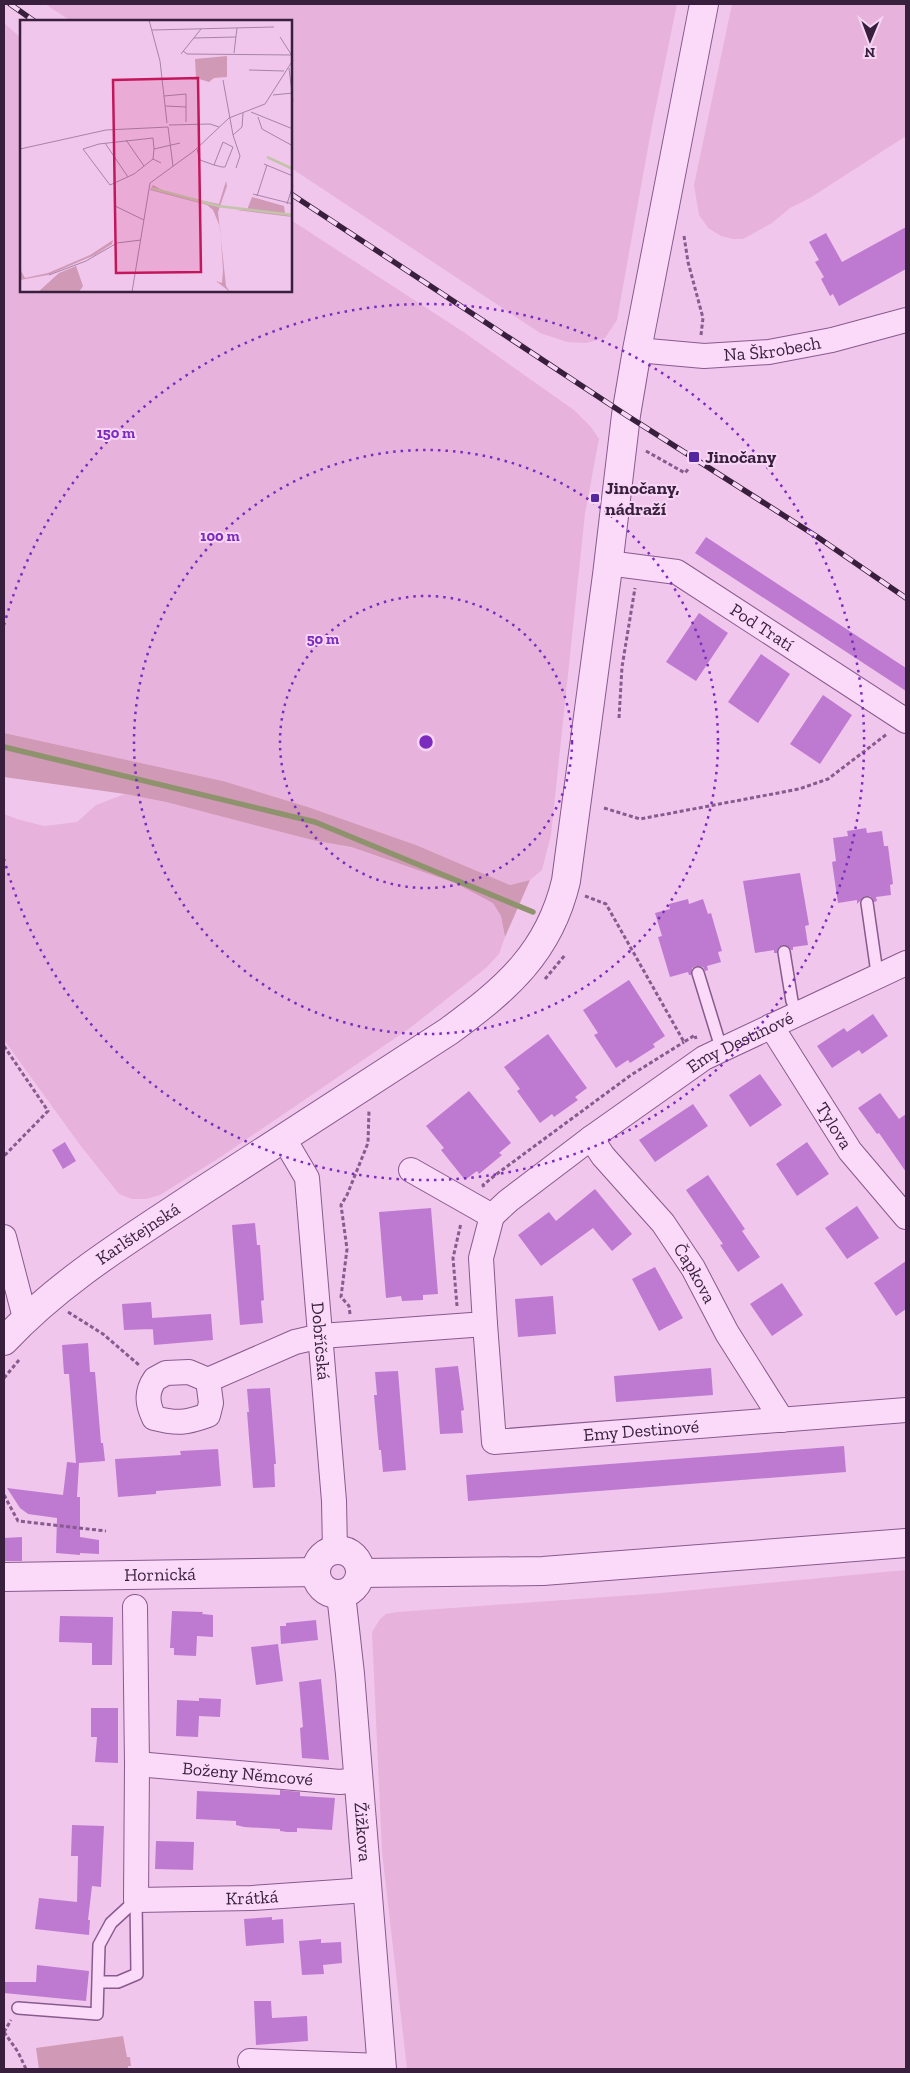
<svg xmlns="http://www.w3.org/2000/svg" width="910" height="2073" font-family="'Zilla Slab',serif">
<rect width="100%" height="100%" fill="#f1c6ed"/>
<path fill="#e7b3dc" d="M45,4H677L651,131L617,320L605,338L586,343L567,342L540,333L291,168V21H71Z
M732,4H906V136L810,198L790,208L772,223L743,239H733L721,236L708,228L699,215L694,185Z
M4,23L21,38V291H291V220L465,333L574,410L591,427L599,439L585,514L551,835L542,870L530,880L510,885L416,845L308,807L223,781L4,733Z
M125,794L166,802L316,841L350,847L455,883L494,903L501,916L505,937L499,954L486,968L410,1028L216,1160L160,1195L146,1199H132L119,1194L80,1145L4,1040V814L17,819L44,826L77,822L96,805Z
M906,1570V2069H407L382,1852L372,1632L380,1619L386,1614L397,1612L661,1593Z"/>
<path fill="#d099b5" d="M4,733L223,781L308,807L416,845L510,885L530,880L505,937L501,916L493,903L455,883L351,847L316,841L166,802L125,794L4,777Z
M123,2036L127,2057H130L131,2066H128V2069H39L36,2048Z"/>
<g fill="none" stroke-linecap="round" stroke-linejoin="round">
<path stroke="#8f936d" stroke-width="5.5" d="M4,747L315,822L533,912"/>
</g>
<path fill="#be7ad0" d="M906,227V269L839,306L833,294L830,296L821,279L824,277L815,262L819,260L809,242L826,233L842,262Z
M706,537L906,668V691L695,553Z
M699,613L728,633L696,681L666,662Z
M761,654L790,674L758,723L728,702Z
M823,695L852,715L820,764L790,744Z
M866,828L867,833L882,831L884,846H888L893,884L890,885L891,895L876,897L877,901L874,902L870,896H865L857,904V900L838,903L832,862L836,861L833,838L848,836L847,831Z
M800,873L809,925L805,926L808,945L793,947V950H791L789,947L783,945L779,947L777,953H774V950L755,953L743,881Z
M688,899L689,904L703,899L708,914L711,913L722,951L718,952L721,962L707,966L708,970L705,971L703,967L696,966L692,968L691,975H689L688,972L670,977L658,937L662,936L655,913L670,909L669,904Z
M629,980L665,1036L653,1044L655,1047L630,1063L628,1060L616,1068L594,1035L598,1033L583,1010Z
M873,1014L888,1036L862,1054L859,1050L832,1068L817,1046L844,1028L847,1032Z
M548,1034L587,1088L575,1097L578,1100L554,1117L552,1114L540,1123L517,1091L520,1089L504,1067Z
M760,1074L782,1105L750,1127L729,1095Z
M469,1091L511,1143L499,1153L502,1155L479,1174L477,1171L465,1180L441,1150L444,1148L426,1126Z
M880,1093L899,1119L906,1114V1172L879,1133L877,1134L858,1108Z
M693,1104L708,1126L655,1162L639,1140Z
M65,1142L76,1161L63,1169L52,1150Z
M807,1142L829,1174L797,1196L776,1164Z
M708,1175L745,1229L742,1231L760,1257L738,1272L720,1245L723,1244L686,1190Z
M595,1189L632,1234L612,1251L593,1228L541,1266L518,1235L549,1212L556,1221Z
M857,1206L879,1238L847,1259L825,1228Z
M431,1208L438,1294L423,1295V1300L402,1301L401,1296L386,1298L379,1212Z
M255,1223L257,1245H260L264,1300L261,1301L263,1323L240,1325L232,1225Z
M906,1261V1309L896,1316L874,1283Z
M655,1267L683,1318L659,1331L632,1279Z
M782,1283L803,1315L772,1336L750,1304Z
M553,1296L556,1334L518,1337L515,1299Z
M151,1302L153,1329L124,1330L122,1304Z
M211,1314L213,1340L154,1345L152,1318Z
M88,1343L90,1372H95L101,1443H103L105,1461L79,1463L77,1497H80V1537L99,1540V1554L80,1553V1555L56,1553L57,1518L28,1514L20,1508L7,1488L63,1495L67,1462L76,1463L69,1374H64L62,1345Z
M458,1366L464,1410L461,1411L463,1433L440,1434L435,1368Z
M711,1368L713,1395L616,1402L614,1376Z
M398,1371L406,1470L383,1472L381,1450H379L374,1395H377L375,1372Z
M270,1388L276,1464H274L275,1487L253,1488L247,1412H249L247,1389Z
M844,1446L846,1472L468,1501L466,1475Z
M218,1449L221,1486L156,1491V1494L118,1497L115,1459L181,1455L180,1451Z
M22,1537V1561H4V1538Z
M172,1611L203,1612L202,1614L213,1615V1637L197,1636L196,1656L174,1655V1648H170Z
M60,1616L113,1617L112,1665H92V1643L59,1642Z
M316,1620L318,1640L281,1644L280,1626H286V1623Z
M278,1644L283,1681L256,1685L251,1647Z
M321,1679L329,1760L302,1758L300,1728L303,1727L299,1682Z
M199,1698L221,1699L220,1717L199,1716L198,1737L176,1736L177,1700L199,1701Z
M91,1708H118V1763L95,1762L97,1737H91Z
M280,1790L300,1792V1796L335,1798L332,1830L297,1828V1832H287L280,1831V1829L244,1827L236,1825V1821L196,1819L197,1791L280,1795Z
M72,1825L104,1826L101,1887L92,1886L88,1920H90L89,1935L35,1929L39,1898L77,1902L78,1856H71Z
M156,1841L194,1842L193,1870L155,1869Z
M272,1917V1920L283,1919L284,1943L246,1946L244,1919Z
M321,1939V1943L341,1942L342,1963L323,1965L324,1974L302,1975L299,1941Z
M37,1965L89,1971L86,2001L4,1993V1982H36Z
M254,2001H271L272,2018L307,2016L308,2041L256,2045Z"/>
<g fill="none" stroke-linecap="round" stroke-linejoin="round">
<defs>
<path id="service" d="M867,903L876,966L881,975
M784,952L792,1001L798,1014
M698,973L718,1038L724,1049
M98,1982H118L137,1974L136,1900
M18,2008L97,2014L99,1945L111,1923L136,1900"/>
<g id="minor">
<path id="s1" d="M637,350L704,356L769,352L832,340L906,320"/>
<path id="s2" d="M608,563L677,572L906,721"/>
<path id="s3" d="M771,1026L850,1151L906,1217"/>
<path id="s4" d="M591,1138L603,1156L663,1223L693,1268L727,1333L782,1420"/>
<path id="s5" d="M284,1139L307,1178L334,1501L335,1551"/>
<path id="s6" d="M492,1216L508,1201L591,1138L704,1058L906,963"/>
<path d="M4,1237L25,1318"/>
<path id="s7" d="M485,1324L494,1442L906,1410"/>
<path d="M189,1372L208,1380L211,1403L208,1415C186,1423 177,1424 154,1418C147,1403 146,1392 155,1379L166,1373Z"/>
<path d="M208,1380L295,1342L321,1336L485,1324L481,1258L492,1216L411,1170"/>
<path id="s8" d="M135,1607L137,1764L136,1900L252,1898L367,1890"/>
<path id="s9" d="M137,1764L340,1782L357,1780"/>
<path d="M250,2061L382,2066"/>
</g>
<g id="tertiary">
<path id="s10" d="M4,1341C61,1280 133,1237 202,1191C285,1138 367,1084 449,1031C506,989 549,953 566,881L607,575L626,415L637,350L704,4"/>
<circle cx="338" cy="1572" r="22"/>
<path d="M360,1573L543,1571L906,1543"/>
<path id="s11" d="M4,1577L316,1572"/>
<path id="s12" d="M341,1594L350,1674L382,2069"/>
</g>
</defs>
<use href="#service" stroke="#885a8d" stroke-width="14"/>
<use href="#minor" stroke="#885a8d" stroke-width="26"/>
<use href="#tertiary" stroke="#885a8d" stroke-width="30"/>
<path stroke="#885a8d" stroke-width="3" stroke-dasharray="4 2.5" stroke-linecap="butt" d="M684,236L688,262L703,318L701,335
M646,451L685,473L689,468
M619,718L622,667L635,588
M604,808L640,819L799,789L828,779L887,734
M585,896L606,904L684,1042L695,1035L696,1039
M545,979L565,955
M4,1046L48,1111L4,1156
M484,1187L483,1185L498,1173L631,1075L684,1042
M457,1306L453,1258L461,1223
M68,1312L103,1334L139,1365
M350,1314L349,1306L341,1297L347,1249L341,1205L347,1195L368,1143L369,1110
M4,1378L19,1360
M4,1495L18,1521L106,1531
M4,2032L18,2052L26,2069
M4,2032L11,2020"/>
<use href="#service" stroke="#fadaf8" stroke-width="11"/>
<use href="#minor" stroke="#fadaf8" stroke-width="24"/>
<use href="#tertiary" stroke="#fadaf8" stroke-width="28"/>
<defs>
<path id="rail" d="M10,4L34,21
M291,194L626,415L816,536L906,598"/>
</defs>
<use href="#rail" stroke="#381f3d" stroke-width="5.5"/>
<use href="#rail" stroke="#f7d6f5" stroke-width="4" stroke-dasharray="11" stroke-linecap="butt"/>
</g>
<g fill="none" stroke="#7b2cbf" stroke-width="2.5" stroke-dasharray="2.5 5">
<circle cx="426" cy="742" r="146"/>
<circle cx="426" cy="742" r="292"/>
<path d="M4 625A438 438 0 1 1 4 859"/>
</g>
<g fill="#53279f" stroke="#f7d6f5" stroke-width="2">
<rect x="688" y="451" width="12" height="12" rx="2.5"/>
<rect x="590" y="493" width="10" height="10" rx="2.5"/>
</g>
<g text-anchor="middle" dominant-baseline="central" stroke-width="4" stroke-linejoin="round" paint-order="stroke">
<g font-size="18" fill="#381f3d" stroke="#f7d6f5">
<text stroke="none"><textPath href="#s1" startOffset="136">Na Škrobech</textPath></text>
<text stroke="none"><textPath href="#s2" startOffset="171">Pod Tratí</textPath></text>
<text stroke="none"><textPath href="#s6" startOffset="304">Emy Destinové</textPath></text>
<text stroke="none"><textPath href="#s3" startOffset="118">Tylova</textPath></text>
<text stroke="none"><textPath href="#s10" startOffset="172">Karlštejnská</textPath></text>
<text stroke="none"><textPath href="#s4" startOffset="171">Čapkova</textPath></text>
<text stroke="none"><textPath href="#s5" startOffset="209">Dobříčská</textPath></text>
<text stroke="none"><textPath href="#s7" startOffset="266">Emy Destinové</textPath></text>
<text stroke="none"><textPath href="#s11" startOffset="156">Hornická</textPath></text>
<text stroke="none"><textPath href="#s9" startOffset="111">Boženy Němcové</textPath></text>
<text stroke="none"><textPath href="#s12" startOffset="239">Žižkova</textPath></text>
<text stroke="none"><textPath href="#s8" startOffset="409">Krátká</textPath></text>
</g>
<g font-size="18" font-weight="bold" fill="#381f3d" stroke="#f7d6f5" text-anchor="start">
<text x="705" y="457">Jinočany</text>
<text x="605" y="488">Jinočany,<tspan x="605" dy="21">nádraží</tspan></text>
</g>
</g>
<g transform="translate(20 20)">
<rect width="272" height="272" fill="#f1c6ed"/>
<path d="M207,36V57L194,58L189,62L176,58L175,39ZM206,161L207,166L198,192L206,266L210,272L196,261L202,263L203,250L200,207L193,190L187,185L130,170L133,165L147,173L199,184ZM232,177L264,186L265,194L272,197L217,190H227ZM93,220L92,224L75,235L28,255L0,260V249L5,258L28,253L70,235ZM56,246L63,266L59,272H18L39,253Z" fill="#d099b5"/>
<path fill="none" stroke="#c2c4a8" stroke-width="2.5" d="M247,137L273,149M131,168L198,186L273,195"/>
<path fill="none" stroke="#a783a7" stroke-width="1" d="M129,0L140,41L147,103M132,10L254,7M260,17L271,34M174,18L216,17M163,31L167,34L273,35M214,33L217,8M161,34L181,9M269,48L273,81M229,50L264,51M203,60L213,115L222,107L223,93M253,75L273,73M144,76L166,74V102M145,86L166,87M231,92L273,109M238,97L242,109L273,126M149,105L190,104L199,107M148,107L153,146M213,115L220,136L216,148M106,120L124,146M85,123L108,157M0,129L86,110L148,107M177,129L180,140L194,145L202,147H205L213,127L203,122L194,145M133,139L114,154L90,165L63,129L79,124L133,118L134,129M141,143L133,139L134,129L160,123M244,144L273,156M233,174L273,184M237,176L247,145M267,184L273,165M95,186L124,200M29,255L66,241L97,223L121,220M112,272L130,163L174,131L209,98L245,84L273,40"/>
<path fill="#c2185b" fill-opacity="0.15" stroke="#c2185b" stroke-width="2.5" d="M178,58L181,252L96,253L93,60Z"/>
<rect width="272" height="272" fill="none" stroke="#381f3d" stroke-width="2.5"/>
</g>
<circle cx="426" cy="742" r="8" fill="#7b2cbf" stroke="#f7d6f5" stroke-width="2.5"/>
<g font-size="15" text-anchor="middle" font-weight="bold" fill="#7b2cbf" stroke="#f7d6f5" stroke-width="4" stroke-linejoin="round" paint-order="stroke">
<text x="116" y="438">150 m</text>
<text x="220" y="541">100 m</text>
<text x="323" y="644">50 m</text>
</g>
<rect width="910" height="2073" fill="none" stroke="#381f3d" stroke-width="10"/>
<g transform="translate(870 40) rotate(181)" stroke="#f7d6f5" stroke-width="4" paint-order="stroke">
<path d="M0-4L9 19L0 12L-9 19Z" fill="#381f3d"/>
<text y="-8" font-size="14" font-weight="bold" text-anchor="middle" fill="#381f3d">N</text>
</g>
</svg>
